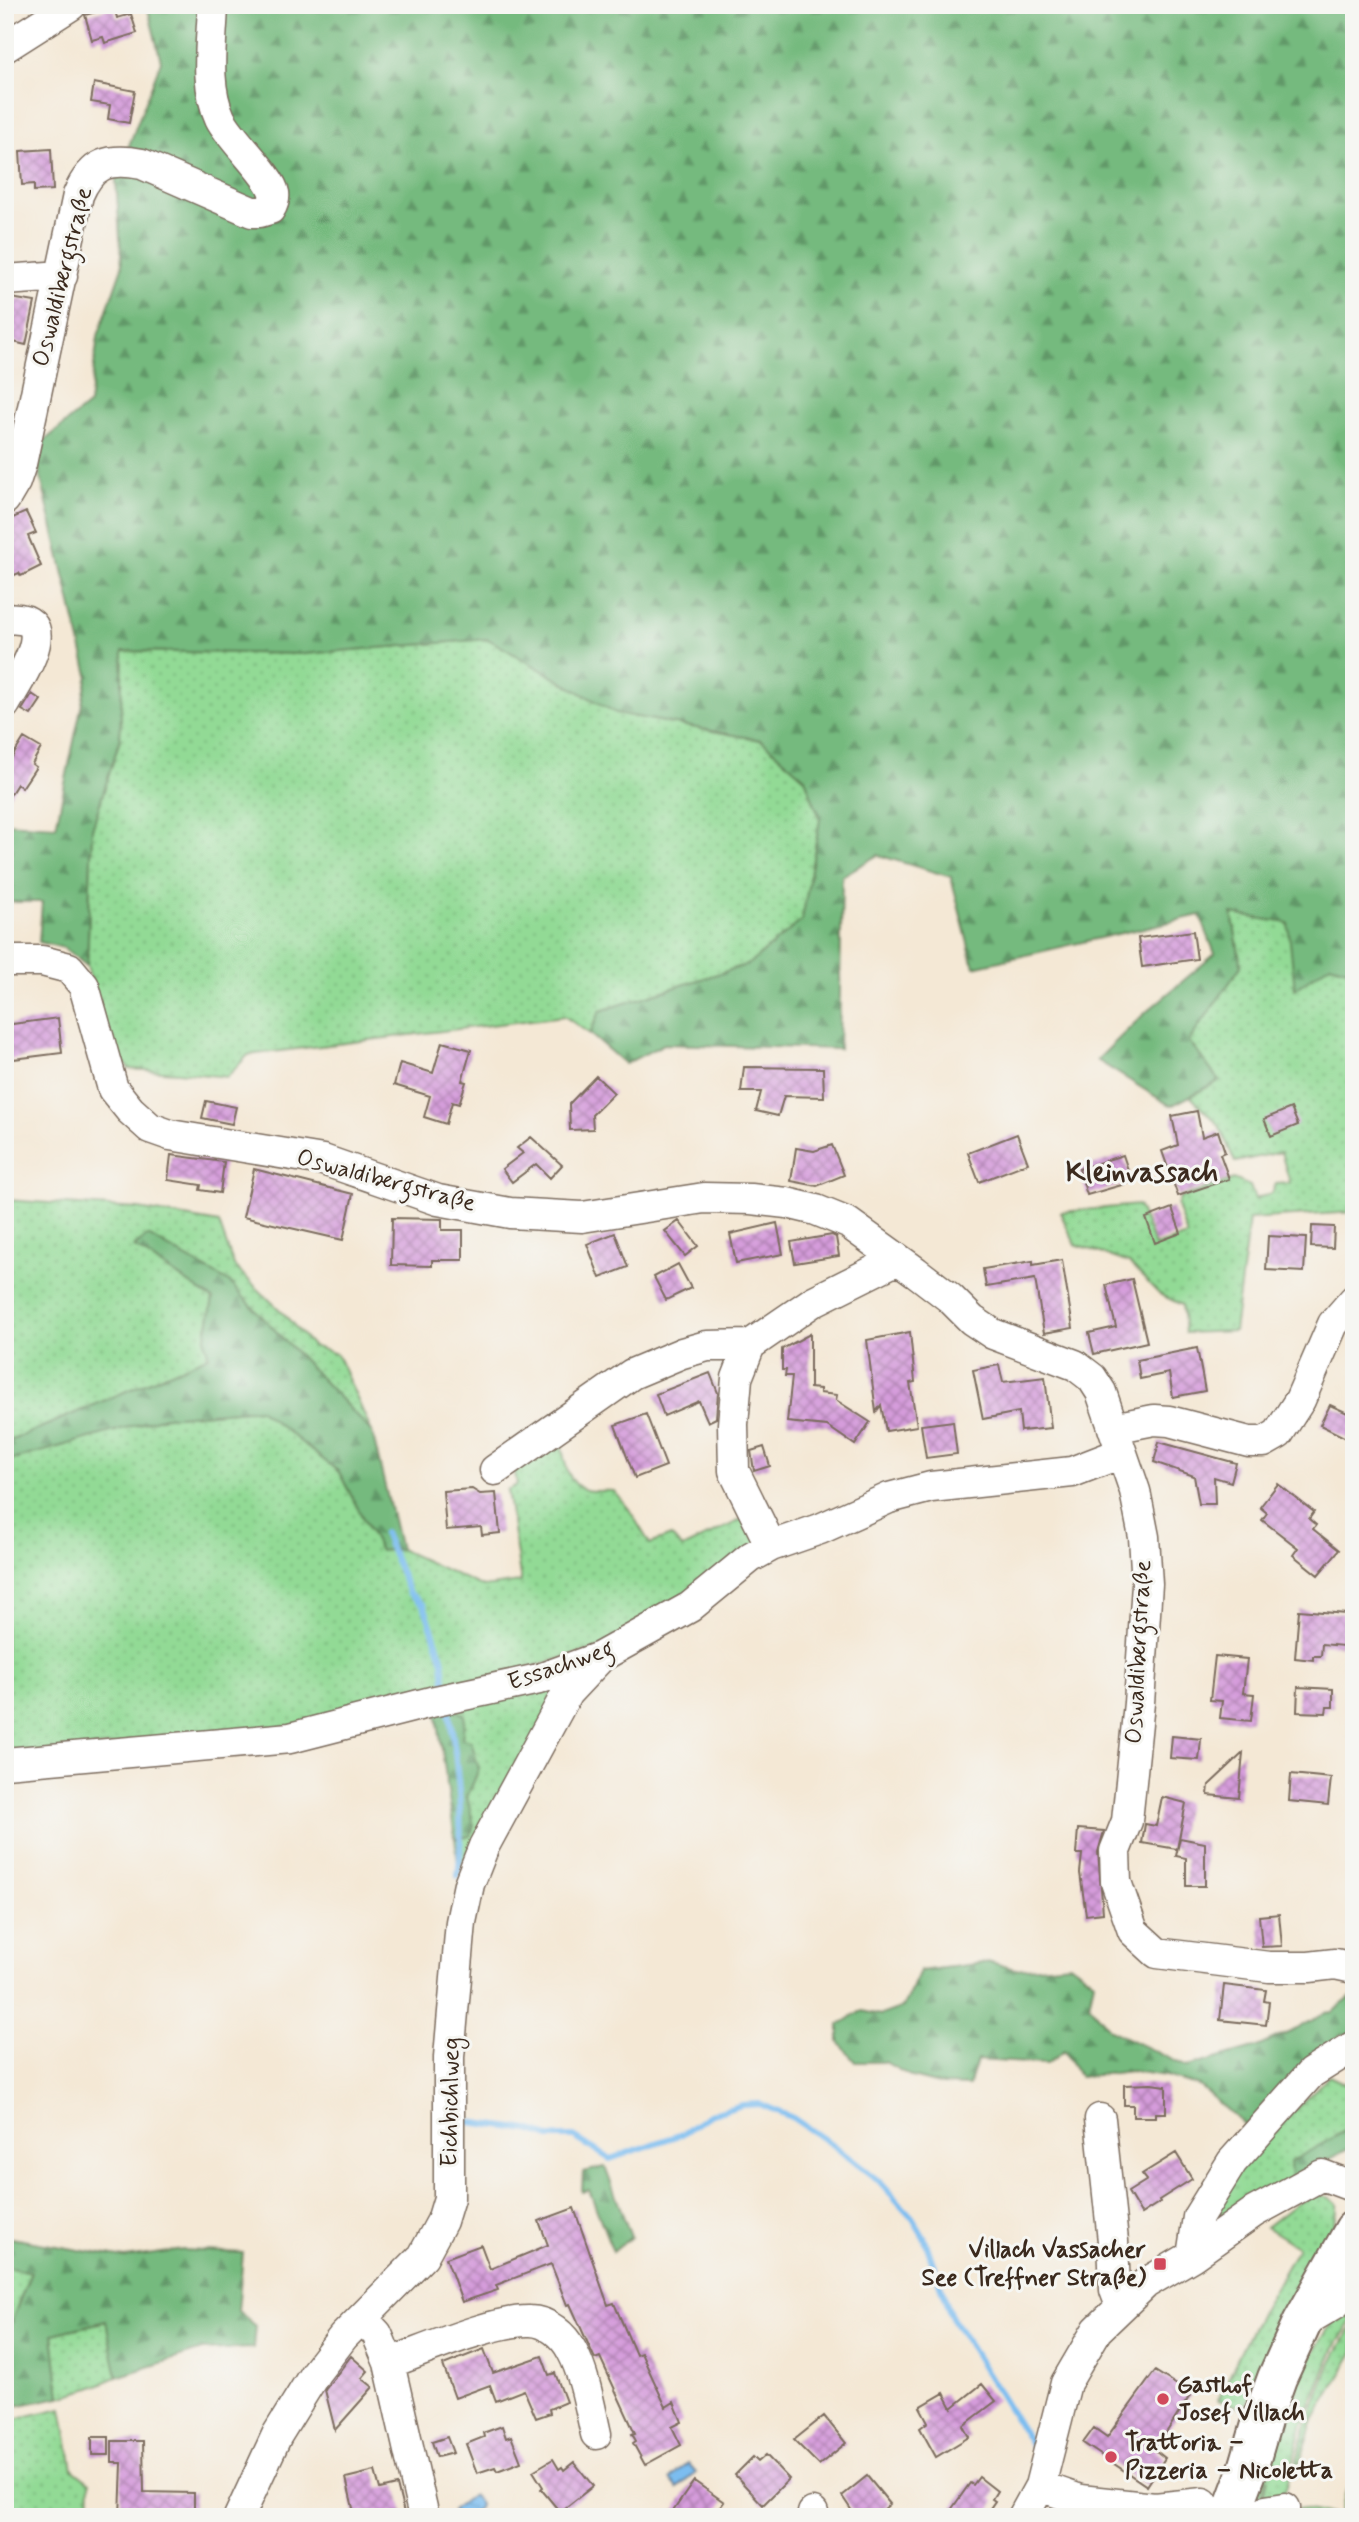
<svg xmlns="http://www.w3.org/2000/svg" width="1359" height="2522" font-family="Mynerve,sans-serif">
<defs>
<pattern id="grass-dots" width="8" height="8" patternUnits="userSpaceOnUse" patternTransform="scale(1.75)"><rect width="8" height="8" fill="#92da95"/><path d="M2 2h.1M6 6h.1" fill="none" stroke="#7fbb80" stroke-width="1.8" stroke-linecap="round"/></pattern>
<pattern id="forest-firs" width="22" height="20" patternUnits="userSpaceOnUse" patternTransform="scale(1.75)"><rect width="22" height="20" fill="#75ba7e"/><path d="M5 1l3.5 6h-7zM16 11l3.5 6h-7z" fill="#619767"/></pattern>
<pattern id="park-tufts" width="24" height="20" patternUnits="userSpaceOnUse" patternTransform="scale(1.75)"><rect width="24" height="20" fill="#92da95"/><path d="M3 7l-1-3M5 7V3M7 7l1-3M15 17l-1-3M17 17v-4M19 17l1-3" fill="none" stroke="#7fbb80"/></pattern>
<pattern id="water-ripples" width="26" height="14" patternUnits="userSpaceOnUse" patternTransform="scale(1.75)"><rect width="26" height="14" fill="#7bbdf0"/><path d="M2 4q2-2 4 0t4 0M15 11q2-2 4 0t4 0" fill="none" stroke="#669ac2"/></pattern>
<pattern id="building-cross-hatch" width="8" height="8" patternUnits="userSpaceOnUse" patternTransform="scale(1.75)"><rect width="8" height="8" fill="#d59cdb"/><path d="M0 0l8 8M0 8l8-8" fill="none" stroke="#ae7fb1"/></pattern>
</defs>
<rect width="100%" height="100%" fill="#f6f6f2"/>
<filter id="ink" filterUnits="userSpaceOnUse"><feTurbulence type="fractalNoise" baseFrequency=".0143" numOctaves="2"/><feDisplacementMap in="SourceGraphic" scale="14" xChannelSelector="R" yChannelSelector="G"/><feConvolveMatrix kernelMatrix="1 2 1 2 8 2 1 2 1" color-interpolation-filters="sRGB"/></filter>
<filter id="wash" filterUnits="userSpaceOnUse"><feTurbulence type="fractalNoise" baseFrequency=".00686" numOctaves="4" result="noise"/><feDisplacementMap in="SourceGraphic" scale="28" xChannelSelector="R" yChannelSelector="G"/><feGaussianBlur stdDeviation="1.57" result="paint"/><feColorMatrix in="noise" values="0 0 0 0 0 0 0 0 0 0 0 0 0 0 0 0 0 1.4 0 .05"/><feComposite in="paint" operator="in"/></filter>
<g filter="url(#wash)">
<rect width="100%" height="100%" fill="#f4e8d5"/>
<path fill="url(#grass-dots)" stroke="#66825a" stroke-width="2" d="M488,639L616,713L761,740L805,778L820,819L803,920L749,964L600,1011L590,1034L564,1016L248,1055L227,1077L178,1072L129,1069L125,1063L114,1061L87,966L92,829L120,739L123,651L304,654Z
M1232,914L1288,923L1330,964L1354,971V1212L1249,1219L1234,1331L1185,1333L1182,1305L1159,1294L1129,1263L1075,1244L1060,1212L1138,1205L1155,1246L1187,1236L1177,1206L1180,1198L1234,1179L1250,1186L1255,1199L1272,1193L1276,1184L1290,1183L1281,1152L1235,1162L1219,1125L1190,1096L1219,1081L1188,1041L1241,966Z
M5,1200L139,1209L219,1223L234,1266L283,1313L312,1346L337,1354L372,1432L229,1282L148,1236L134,1247L213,1299L205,1342L209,1356L5,1443Z
M259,1409L339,1472L380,1551L400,1549L483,1587L521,1582L507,1490L517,1485L515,1472L559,1432C564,1451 563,1483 586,1490C595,1492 606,1490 614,1491L629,1509L650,1544L671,1536L682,1548L749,1516L759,1539L722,1576L606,1646L320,1725L5,1756V1462L164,1417Z
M581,1666L459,1869L455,1839L470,1836L474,1826L467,1797L479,1769L462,1739L448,1706Z
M1329,2076L1354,2088V2138L1347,2130C1316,2144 1313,2160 1290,2179C1271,2196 1248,2209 1227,2223L1215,2219L1209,2208L1214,2189Z
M1310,2196L1328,2197L1337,2203C1340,2238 1294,2295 1278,2328C1267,2354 1256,2382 1245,2408L1218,2400L1251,2330L1298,2247L1266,2227L1293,2206Z
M5,2267L31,2271L5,2338Z
M1354,2293V2317L1335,2347L1310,2404L1302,2426L1286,2489L1281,2497L1263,2504L1268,2478L1266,2477L1258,2516L1253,2517C1271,2431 1300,2362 1354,2293Z
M107,2321L117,2377L91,2388L60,2397L53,2334Z
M1354,2325V2353L1315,2417L1297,2470L1295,2467C1307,2419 1324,2366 1354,2325Z
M62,2408L73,2469L90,2482L89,2517H5V2421Z"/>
<path fill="url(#forest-firs)" stroke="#58724e" stroke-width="2" d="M147,5H1354V971L1330,964L1295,989L1288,923L1232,914L1241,966L1189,1041L1219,1081L1171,1106L1097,1060L1145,1013L1215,954L1200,915L974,967L951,877L878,855L842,876L839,1049L664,1044L625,1064L590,1034L600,1011L749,964L802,920L820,819L805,778L761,740L616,713L488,639L304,654L123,651L120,739L92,829L87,966L64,948L39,942L42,902H5V823L56,826L88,675L38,466L44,441L89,404L98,336L122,267L116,180L161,61Z
M148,1236L229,1282L372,1432L400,1549L380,1551L339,1472L259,1409L164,1417L5,1462V1443L209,1356L205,1342L213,1299L134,1247Z
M448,1706L465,1715L462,1739L471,1741L479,1769L467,1797L474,1826L470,1836L455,1839L436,1709Z
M991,1962L1014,1969L1071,1964L1094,1981L1089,2005L1110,2030L1187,2067L1257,2047L1297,2029L1325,2013L1332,2012L1354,1995V2035L1341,2034L1246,2126L1199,2086L1166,2076L1131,2071L1080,2077L1064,2051L1047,2064L977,2060L969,2086L943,2085L912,2077L885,2062H855L839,2042V2025L862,2011L881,2015L903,2007L920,1971Z
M1347,2130L1354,2138V2146L1291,2179L1290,2162Z
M605,2167L631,2237L613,2252L589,2190L582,2192L583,2172Z
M5,2237L125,2258L184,2250L243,2253L238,2311L256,2326L254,2348L202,2350L117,2377L106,2321L53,2334L60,2397L5,2408V2338L31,2272L5,2267Z"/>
<path fill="url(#park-tufts)" stroke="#66825a" stroke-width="2" d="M1354,2474V2517H1298V2508L1340,2516L1346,2491Z"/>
<path fill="url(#water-ripples)" stroke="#5b7487" stroke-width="2" d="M688,2463L696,2472L678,2488L670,2479Z
M472,2495L480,2503L479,2508L466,2517H455L452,2510Z"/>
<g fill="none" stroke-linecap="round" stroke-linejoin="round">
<path stroke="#7bbdf0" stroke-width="6" d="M384,1533L409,1593L424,1605L443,1661L446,1691
M448,1705C457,1758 465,1823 458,1876
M469,2122L529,2130L549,2137H574L610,2159L682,2134L709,2115L742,2105L760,2104L793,2118L834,2146L879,2181L912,2217L924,2237L950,2314L1035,2451"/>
</g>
<g id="blocks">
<path fill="url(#building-cross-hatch)" d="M114,7L117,18L131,14L137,33L105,43L103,37L92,40L85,15Z
M94,83L135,91L129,123L108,119L110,105L91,102Z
M51,149L53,190L34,191V184L22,185L20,151Z
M5,297L35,302L26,345L5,340Z
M26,512L36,533L28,536L41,566L21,576L19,573L5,579V546L12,543L8,520Z
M32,694L41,700L31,715L22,710Z
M24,738L41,748L32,764L36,767L22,788L17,784L5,803V768Z
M1193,931L1197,959L1142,967L1138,938Z
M58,1018L62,1053L5,1060V1025Z
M442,1042L471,1050L462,1081L466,1082L459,1104L452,1102L446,1124L424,1117L430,1096L394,1085L400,1063L433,1073Z
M744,1067L823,1068L824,1097L784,1096L778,1116L756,1111L761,1092H741Z
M596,1076L614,1093L592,1115L593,1129L570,1130L569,1104Z
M206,1101L236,1107L232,1124L202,1118Z
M1291,1108L1298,1125L1271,1136L1264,1119Z
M1197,1111L1202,1137L1218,1131L1225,1152L1220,1154L1229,1179L1178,1196L1162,1151L1178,1145L1172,1116Z
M1017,1134L1028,1163L979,1182L968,1153Z
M531,1137L562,1165L550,1178L536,1164L512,1182L502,1169L523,1153L517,1148Z
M832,1145L844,1175L817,1186L791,1181L796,1148L814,1151Z
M171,1155L224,1162L220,1193L200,1190L201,1185L168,1180Z
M1123,1155L1132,1182L1087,1195L1079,1169Z
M254,1169L353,1194L343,1240L243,1217Z
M1172,1208L1181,1233L1155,1243L1146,1218Z
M392,1218L442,1219V1230H463V1260H432V1266L391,1265Z
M679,1221L698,1246L685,1256L665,1231Z
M777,1223L783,1254L736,1263L730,1234Z
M1312,1226L1334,1227L1333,1248L1311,1247Z
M615,1233L628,1267L600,1278L587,1244Z
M832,1235L836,1237L839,1256L795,1263L791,1242Z
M1268,1236L1306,1238L1304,1272L1266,1270Z
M1062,1260L1073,1328L1044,1333L1035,1279L986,1287L983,1269L1033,1261V1265Z
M678,1264L691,1288L666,1300L654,1277Z
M1132,1279L1147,1342L1094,1354L1089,1333L1116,1327L1106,1285Z
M910,1332L915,1382L910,1383L917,1426L886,1431L881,1405L876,1412L867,1340Z
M810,1334V1388L820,1389V1393L837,1395L836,1400L870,1422L855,1445L827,1426L787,1422L792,1376H785L786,1370H782V1349Z
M1197,1348L1205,1391L1173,1397L1169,1373L1140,1379L1137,1360Z
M999,1365L1003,1382L1045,1377L1051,1428L1021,1431L1019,1412L983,1419L973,1370Z
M710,1373L718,1393L716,1418L708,1422L699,1401L664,1416L656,1394Z
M1330,1405L1354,1416V1442L1320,1425Z
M646,1414L666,1466L635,1478L615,1425Z
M953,1421L957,1454L926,1458L921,1425Z
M1159,1442L1236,1463L1231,1482L1214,1477L1215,1504H1199L1194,1476L1154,1462Z
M764,1447L770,1466L754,1471L751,1451Z
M1278,1484L1314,1512L1309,1519L1316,1525L1313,1529L1339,1550L1318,1575L1293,1555L1298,1548L1262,1520L1267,1513L1260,1507Z
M472,1489L480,1494L496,1493L500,1533L482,1535L481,1527L446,1530L443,1491Z
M1299,1610L1346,1614L1343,1646L1322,1644L1321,1656H1313V1660L1295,1658Z
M1215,1656L1247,1659L1243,1693L1254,1694L1251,1721L1220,1718L1222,1701L1210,1700Z
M1298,1687L1333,1689V1707H1327L1326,1713L1297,1712Z
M1172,1736L1201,1739L1199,1760L1170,1758Z
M1243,1753L1239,1798L1208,1795L1209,1785Z
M1291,1774L1331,1778L1328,1805L1289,1801Z
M1162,1797L1186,1803L1177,1849L1142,1843L1145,1824L1156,1826Z
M1078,1829L1104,1831L1098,1852L1103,1913L1086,1915L1080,1873L1082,1854H1076Z
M1180,1838L1205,1843V1886H1186V1858L1176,1856Z
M1279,1914L1282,1946L1262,1947L1259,1916Z
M1224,1985L1266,1990L1264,2001L1269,2002L1266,2025L1220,2020Z
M1151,2084L1166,2086V2113H1155V2117H1133V2105H1124V2085Z
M1176,2153L1192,2179L1159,2200L1160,2202L1141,2214L1128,2192L1147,2180L1142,2174Z
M574,2208L608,2305L614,2303L636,2355L641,2353L666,2407L674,2402L682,2422L672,2427L681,2445L645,2465L633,2443L636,2441L632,2434L635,2433L600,2357L595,2359L570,2304L567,2305L551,2264L496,2285L498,2290L462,2302L446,2258L481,2245L490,2269L548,2245L539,2221Z
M484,2349L493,2373L542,2356L549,2375L555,2373L566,2402L549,2409L550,2413L536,2418L524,2390L496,2401L490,2385L455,2398L443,2365Z
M351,2356L368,2371L362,2378L373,2387L335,2430L325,2390Z
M1155,2371L1191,2394L1155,2450L1165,2458L1147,2486L1083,2443L1094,2428L1107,2437Z
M982,2384L996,2401L963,2426L969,2437L936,2457L920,2428L928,2422L920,2407L944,2393L952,2408Z
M824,2416L846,2443L819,2465L794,2440Z
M502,2426L506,2438L511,2436L521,2462L497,2471L495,2467L477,2473L466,2444L484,2437L483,2433Z
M92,2437H109V2455H92Z
M447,2437L453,2453L437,2457L432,2442Z
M112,2441H143L144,2492L194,2493V2517H120L122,2463H112Z
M766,2455L789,2479L763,2505L735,2475L753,2457L758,2462Z
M553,2459L559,2469L562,2467L564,2470L574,2462L593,2486L560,2512L541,2489L543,2487L533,2471Z
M375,2471L380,2489L397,2485L405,2517H355L346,2478Z
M867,2476L890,2504L875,2517H856L842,2496Z
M979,2477L997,2491L992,2499L995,2501L984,2517H946L970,2483L973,2485Z
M694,2481L724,2502L713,2517H669Z"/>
</g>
</g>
<g filter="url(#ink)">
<use href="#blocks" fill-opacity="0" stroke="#7c6c5e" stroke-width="2"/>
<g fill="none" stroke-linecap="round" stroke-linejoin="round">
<defs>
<path id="minor" d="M5,47L71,5
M5,280L62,276
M5,499L15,482L21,464L78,195C92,162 109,158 142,164L252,212H260L270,209C273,204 275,199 274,193C271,176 230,139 220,118C204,83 212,42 213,5
M5,619C67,612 18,681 5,704
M5,961H42L69,968L84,986L113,1089L130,1110L150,1128L170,1135L323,1160L438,1200L510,1213L582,1217L704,1198L751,1199L787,1203L816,1210L848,1223L916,1272L950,1298L972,1320L993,1334L1075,1365L1092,1378L1101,1392L1135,1491L1144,1537L1147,1584L1139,1703L1127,1821L1115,1851L1116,1882L1133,1931L1157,1953L1269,1967H1309L1335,1964L1354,1968
M750,1345L737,1378L733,1424L734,1471L771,1546
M1113,1428L1154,1420L1169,1421L1249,1442H1264L1278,1434L1300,1400L1333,1324L1354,1300
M495,1470L632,1374L682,1353L707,1346L750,1345L814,1301L898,1259
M5,1763L290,1738L431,1702L539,1679L600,1657L690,1607L751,1557L771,1546L820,1529L889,1498L931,1487L1072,1472L1121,1453
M1100,2119L1113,2241L1115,2290L1121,2306
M1192,2256L1198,2217L1232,2162L1311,2073L1354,2046
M362,2318L377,2334L389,2363L424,2517
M1302,2323L1336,2303L1354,2282
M389,2363C426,2350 493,2320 530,2321C547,2321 564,2335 572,2351C585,2375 590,2408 596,2434
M1040,2486L1080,2500L1155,2508L1203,2503
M1265,2511L1285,2508V2517
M239,2517L277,2435L316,2372L343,2337L423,2256L442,2221L449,2198V2057L461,1922L469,1884L484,1846L567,1693L598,1660
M813,2517V2513
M1023,2517L1040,2486L1066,2383L1097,2330L1146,2283L1192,2256L1254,2212L1322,2175L1354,2187"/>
<path id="major" d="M1230,2517L1248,2469L1264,2414L1277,2378L1302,2323L1354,2230"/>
</defs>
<use href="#minor" stroke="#7c6c5e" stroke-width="33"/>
<use href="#major" stroke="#7c6c5e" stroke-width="42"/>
<use href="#minor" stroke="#fff" stroke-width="30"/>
<use href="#major" stroke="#fff" stroke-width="38"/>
</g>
</g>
<g fill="#d1495b" stroke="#f6f6f2" stroke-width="2.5">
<rect x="1153" y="2257" width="14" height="14" rx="3.5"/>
<circle cx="1163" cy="2399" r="7"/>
<circle cx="1111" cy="2457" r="7"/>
</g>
<g text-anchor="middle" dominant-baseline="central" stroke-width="6" stroke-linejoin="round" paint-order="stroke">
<g font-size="24" fill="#3b2a1e" stroke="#f6f6f2">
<text transform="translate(63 277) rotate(-76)">Oswaldibergstraße</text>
<text transform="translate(386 1181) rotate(15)">Oswaldibergstraße</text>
<text transform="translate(1139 1652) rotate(-87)">Oswaldibergstraße</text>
<text transform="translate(561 1666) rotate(-19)">Essachweg</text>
<text transform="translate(451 2102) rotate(-89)">Eichbichlweg</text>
</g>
<g font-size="24" font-weight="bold" fill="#3b2a1e" stroke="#f6f6f2" text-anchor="start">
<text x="1146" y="2250" text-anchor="end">Villach Vassacher<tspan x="1146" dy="28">See (Treffner Straße)</tspan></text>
<text x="1177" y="2385">Gasthof<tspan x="1177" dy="28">Josef Villach</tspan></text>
<text x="1125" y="2443">Trattoria –<tspan x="1125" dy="28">Pizzeria – Nicoletta</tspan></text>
</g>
<g font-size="28" font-weight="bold" fill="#3b2a1e" stroke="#f6f6f2">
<text x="1142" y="1173">Kleinvassach</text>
</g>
</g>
<rect width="1359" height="2522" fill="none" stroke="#f6f6f2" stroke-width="28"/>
</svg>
